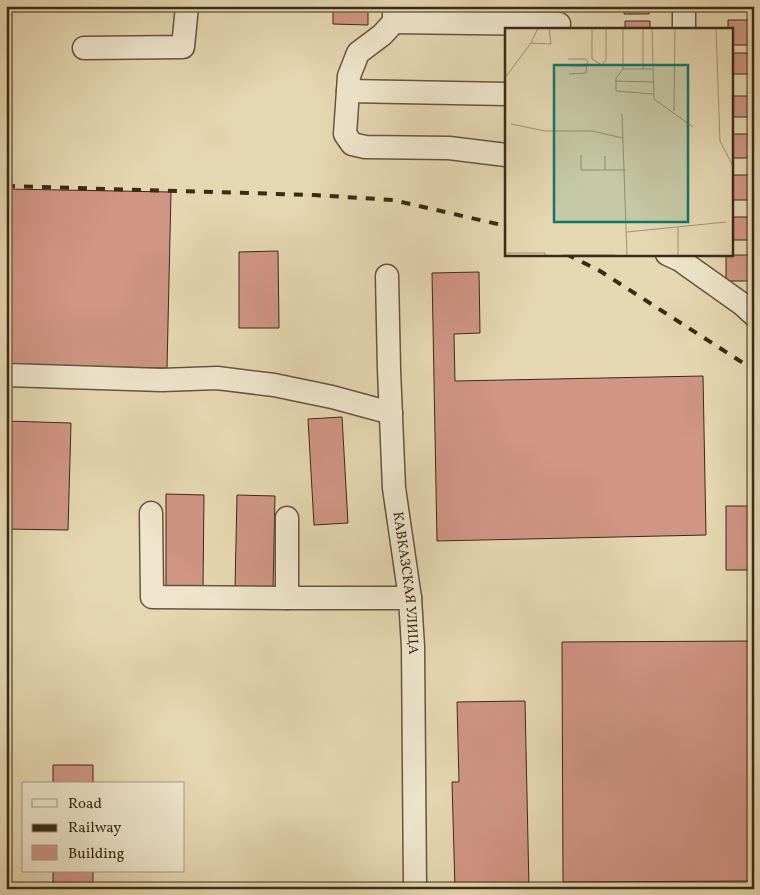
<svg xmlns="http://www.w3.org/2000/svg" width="760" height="895" font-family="Vollkorn,serif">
<rect width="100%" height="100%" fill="#e5d7b1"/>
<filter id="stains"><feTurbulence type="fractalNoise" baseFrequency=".004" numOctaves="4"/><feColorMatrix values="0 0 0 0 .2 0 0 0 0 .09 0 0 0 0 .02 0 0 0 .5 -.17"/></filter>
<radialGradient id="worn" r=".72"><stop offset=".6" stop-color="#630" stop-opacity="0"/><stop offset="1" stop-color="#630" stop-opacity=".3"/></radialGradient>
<path fill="#d09585" stroke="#3b2a16" d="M333,6H368V25L333,24Z
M624,6H649V14H624Z
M728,20H754V45H731V29H728Z
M625,21H650V29H625Z
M731,53H754V74H731Z
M731,96H754V117H731Z
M731,134H754V158H731Z
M731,175H754V200H731Z
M6,189L171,192L167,368L6,365Z
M731,217H754V240H731Z
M278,251L279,328H239V252Z
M726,255H751V281H726Z
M479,272L480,333L454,334L455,381L703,376L706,535L437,541L432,273Z
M342,417L348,523L314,525L308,419Z
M6,421L71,423L68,530L6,529Z
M166,494L204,495L203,589H166Z
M237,495L275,496L273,590L235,589Z
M726,506H754V570H726Z
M754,641V881L563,882L562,642Z
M525,701L529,889H455L452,782H459L457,702Z
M53,765H93V784H53Z
M53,871H93V889H53Z"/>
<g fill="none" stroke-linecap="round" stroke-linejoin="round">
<defs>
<g id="minor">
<path d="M394,7V22L559,24"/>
<path d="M394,22L382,35L358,53L349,76L345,134L352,144L365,147L449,148L506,155"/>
<path d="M684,29V6"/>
<path d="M84,48L183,47L187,6"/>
<path d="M348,91L506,94"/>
<path d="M667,254L680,260L742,304L754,315"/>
<path id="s1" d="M387,276L389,370L394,488L410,598L413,647L415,889"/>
<path d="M6,375L162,380L217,378L274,385L332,397L391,413"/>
<path d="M151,513L152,597L287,598"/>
<path d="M287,518V598H410"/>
</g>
</defs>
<use href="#minor" stroke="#66553d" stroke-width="25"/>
<use href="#minor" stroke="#eee5cc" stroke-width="22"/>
<path stroke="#3b2a16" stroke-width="4" stroke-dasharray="9 9" stroke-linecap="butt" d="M6,186L314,195L393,200L506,226
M566,254L600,271L754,370"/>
</g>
<g text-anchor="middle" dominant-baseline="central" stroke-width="4.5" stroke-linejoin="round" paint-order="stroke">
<g font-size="14" fill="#3b2a16" stroke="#eee5cc">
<text stroke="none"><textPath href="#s1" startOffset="308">КАВКАЗСКАЯ УЛИЦА</textPath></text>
</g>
</g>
<g transform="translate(505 28)">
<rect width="228" height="228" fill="#e5d7b1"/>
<path fill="none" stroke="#a19273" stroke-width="1" d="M87,0V31L97,37L101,32V0M118,0V41H147M138,0V41M147,0L149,71L188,99M211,0L215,113L228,138M26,15L33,0M63,31H81L83,34M64,38H82M118,41L111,50V63L148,66M64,46L81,45L82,34M0,50L26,15L46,16L44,0M110,53L148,54M169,83L170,0M117,86L122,227M6,96L40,103H87L118,110M76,127V142H100M100,128V142H121M173,199V227M122,204L221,194M0,225H40V227M58,227H110"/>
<path fill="#0f766e" fill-opacity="0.15" stroke="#0f766e" stroke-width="2.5" d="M49,37H183V194H49Z"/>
<rect width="228" height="228" fill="none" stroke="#3b2a16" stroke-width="2.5"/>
</g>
<rect width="760" height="895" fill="none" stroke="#e5d7b1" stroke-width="25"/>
<rect x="8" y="8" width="745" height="880" fill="none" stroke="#3b2a16" stroke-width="2.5"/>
<rect x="12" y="12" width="735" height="870" fill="none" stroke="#3b2a16"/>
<rect x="22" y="782" width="162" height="90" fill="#eee5cc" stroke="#a69a83"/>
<rect x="32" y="799" width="25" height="8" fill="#eee5cc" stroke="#a69a83"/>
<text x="68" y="808" font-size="15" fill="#3b2a16">Road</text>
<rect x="32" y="824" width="25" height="8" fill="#3b2a16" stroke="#a69a83"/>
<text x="68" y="832" font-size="15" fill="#3b2a16">Railway</text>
<rect x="32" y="845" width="25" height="15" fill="#d09585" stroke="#a69a83"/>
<text x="68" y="858" font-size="15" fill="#3b2a16">Building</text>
<rect width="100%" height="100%" filter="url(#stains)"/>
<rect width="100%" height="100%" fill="url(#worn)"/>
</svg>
